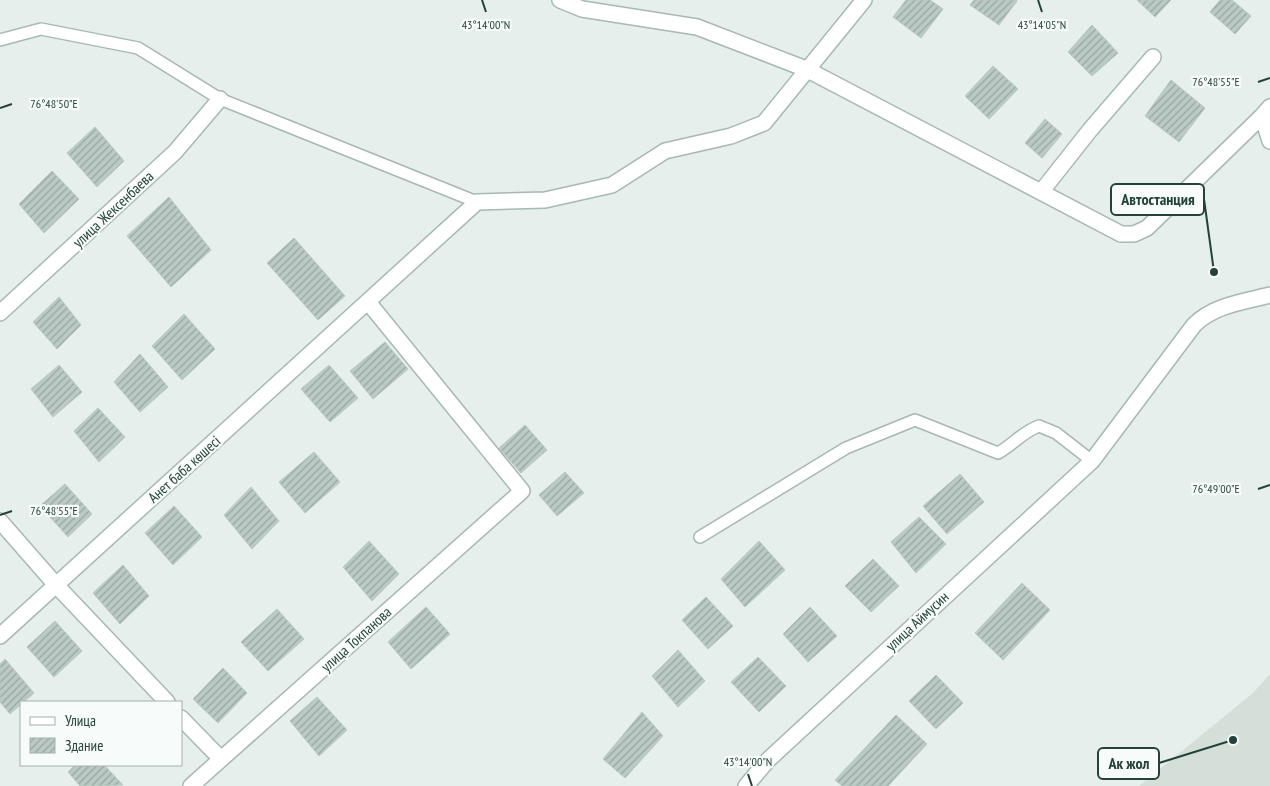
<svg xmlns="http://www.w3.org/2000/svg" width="1270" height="786" font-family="'PT Sans Narrow',sans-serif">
<defs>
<pattern id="building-hatch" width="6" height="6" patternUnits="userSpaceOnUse" patternTransform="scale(1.25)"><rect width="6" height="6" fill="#bbcac4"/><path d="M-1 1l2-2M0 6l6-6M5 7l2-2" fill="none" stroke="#98a6a0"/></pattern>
</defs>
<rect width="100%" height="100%" fill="#e6efeb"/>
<path fill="#d4dfda" d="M1270,674V786H1139L1253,693Z"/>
<path fill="url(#building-hatch)" stroke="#b8c9c2" d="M906,0H930L943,9L921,38L893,17Z
M974,0H1016L1017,1L999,25L970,5Z
M1137,0H1171L1155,17Z
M1220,0H1232L1251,16L1235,34L1210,12Z
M1092,25L1118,53L1092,76L1068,52Z
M993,66L1018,89L989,119L965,96Z
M1171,80L1205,108L1179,142L1145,116Z
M1045,119L1062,134L1042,158L1025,143Z
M95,127L124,161L97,187L67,153Z
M52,171L79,199L44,233L19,204Z
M169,197L211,250L171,287L127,236Z
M294,238L345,296L318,320L267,263Z
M59,297L81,325L57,349L33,322Z
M184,314L215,349L182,380L152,346Z
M385,342L408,369L373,399L350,371Z
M140,354L168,387L140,412L114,382Z
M59,365L82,392L53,417L31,389Z
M329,365L358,398L330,422L301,389Z
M98,408L125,437L99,462L74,431Z
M525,425L547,450L521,473L499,448Z
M314,452L340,482L305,513L279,482Z
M565,472L584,493L557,516L539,495Z
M960,474L984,502L947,534L923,506Z
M65,484L92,514L68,537L40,506Z
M251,487L279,521L252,549L224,515Z
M174,506L202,537L173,565L145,533Z
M919,517L946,544L916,573L891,542Z
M369,541L399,574L372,601L343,567Z
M759,541L785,570L745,607L721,579Z
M873,559L899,586L871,612L845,586Z
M123,565L149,596L120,624L93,593Z
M1022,583L1050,610L1003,660L975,633Z
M706,597L733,626L708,649L682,620Z
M426,607L450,634L411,669L388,642Z
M810,607L837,636L808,662L783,634Z
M277,609L304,639L268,671L241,642Z
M55,621L82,651L54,677L27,647Z
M678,650L705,681L678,707L652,676Z
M758,657L786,686L759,712L731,682Z
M5,659L34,693L10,714L0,702V664Z
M223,668L247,693L218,723L193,699Z
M936,675L963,703L936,729L909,701Z
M317,697L347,730L319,756L290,721Z
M642,712L663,736L625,778L603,759Z
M896,715L927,744L888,786H842L835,780Z
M75,765H104L123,785L80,786L68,772Z"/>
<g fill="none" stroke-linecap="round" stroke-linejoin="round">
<defs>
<path id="service" d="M0,40L41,29L138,48L220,99L477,202
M700,537L846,448L915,420L998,453C1013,445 1022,432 1039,426L1056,433L1092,461"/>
<path id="minor" d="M560,0L582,9L697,27L806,69L1121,234H1134L1147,228L1262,116
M1270,107L1262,116L1270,141
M1041,192L1090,130L1153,57
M0,313L175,152L220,99
M0,521L56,585L167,702
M0,636L477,202L545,200L612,185L665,151L731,136L764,123L864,0
M181,718L221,759
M191,786L522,491L368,302
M746,786L768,760L1092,461L1194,325C1214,305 1243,302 1270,295"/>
</defs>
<use href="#service" stroke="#a8b8b2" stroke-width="14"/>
<use href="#minor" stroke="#a8b8b2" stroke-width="18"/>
<use href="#service" stroke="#fff" stroke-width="11"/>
<use href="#minor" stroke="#fff" stroke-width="15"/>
</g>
<path fill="none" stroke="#24423a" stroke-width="2" d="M482,0L486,12M1038,0L1042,12M1258,82L1270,78M0,108L12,104M1258,489L1270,485M0,515L12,511M748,774L752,786"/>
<g text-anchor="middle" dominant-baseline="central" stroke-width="4.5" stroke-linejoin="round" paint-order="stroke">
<g font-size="15" fill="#24423a" stroke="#f7fbf9">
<text transform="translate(113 209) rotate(-43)">улица Жексенбаева</text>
<text transform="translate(184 469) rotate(-42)">Анет баба көшесі</text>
<text transform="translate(917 621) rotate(-43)">улица Аймусин</text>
<text transform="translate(356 639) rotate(-42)">улица Токпанова</text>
</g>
</g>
<g font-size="12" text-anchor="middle" fill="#24423a" stroke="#f7fbf9" stroke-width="4.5" stroke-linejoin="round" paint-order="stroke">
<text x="486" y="29">43°14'00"N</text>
<text x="1042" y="29">43°14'05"N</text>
<text x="1216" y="86">76°48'55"E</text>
<text x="54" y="108">76°48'50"E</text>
<text x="1216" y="493">76°49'00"E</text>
<text x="54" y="515">76°48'55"E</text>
<text x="748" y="766">43°14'00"N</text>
</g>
<path fill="none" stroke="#24423a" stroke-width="2" d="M1214 272L1204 199M1233 740L1159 763"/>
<g fill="#24423a" stroke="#f7fbf9" stroke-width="2">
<circle cx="1214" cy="272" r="5"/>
<circle cx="1233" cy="740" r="5"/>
</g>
<g fill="#f7fbf9" stroke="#24423a" stroke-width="2">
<rect x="1111" y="184" width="93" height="31" rx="5"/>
<rect x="1098" y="748" width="61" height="31" rx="5"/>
</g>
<g font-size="16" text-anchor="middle" font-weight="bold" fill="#24423a">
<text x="1158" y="205">Автостанция</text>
<text x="1129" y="769">Ак жол</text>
</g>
<rect x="20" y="701" width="162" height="65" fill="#f7fbf9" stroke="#a3b1ad"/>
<rect x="30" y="717" width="25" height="8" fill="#ffffff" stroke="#a3b1ad"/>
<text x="65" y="726" font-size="15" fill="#24423a">Улица</text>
<rect x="30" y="738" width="25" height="15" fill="url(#building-hatch)" stroke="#a3b1ad"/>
<text x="65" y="751" font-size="15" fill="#24423a">Здание</text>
</svg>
